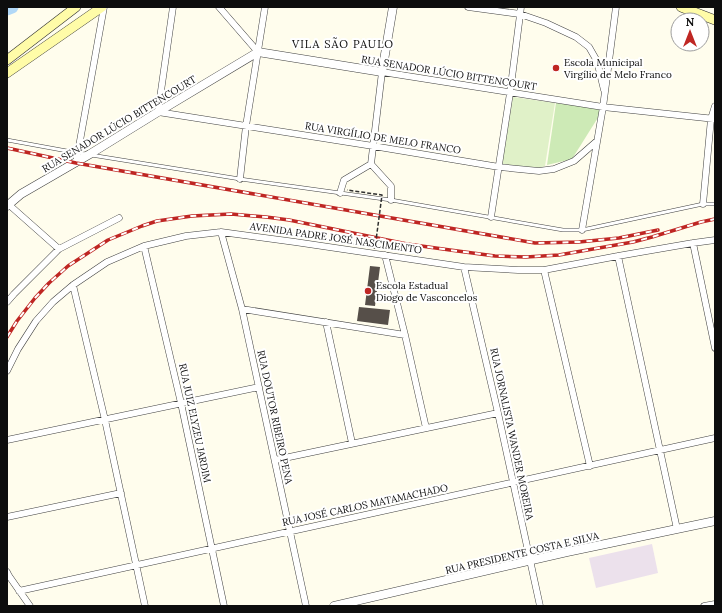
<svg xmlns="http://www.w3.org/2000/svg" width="722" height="613" font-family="Lora,serif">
<rect width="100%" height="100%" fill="#fffded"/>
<path fill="#ece1ec" d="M652,544L658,573L596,588L589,558Z"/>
<path fill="#cdeab6" d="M556,103L599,108V116L572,159L547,165Z"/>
<path fill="#e0f1c8" d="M513,97L555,103L545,166L540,168L502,165Z"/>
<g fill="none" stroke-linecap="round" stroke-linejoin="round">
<path stroke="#b1d8f7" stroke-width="13" d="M7,9L12,7"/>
</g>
<path fill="#564f49" d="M370,266L380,267L375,306L365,305Z
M359,307L390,310L388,325L357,321Z"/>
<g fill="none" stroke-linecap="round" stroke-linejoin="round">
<defs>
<path id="service" d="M7,140L78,153L86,154
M91,155L240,179L391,200L563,230H582L703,204H715"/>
<path id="minor" d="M173,7L158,112L373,146L499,167L539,171L554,169L574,161L597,141
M219,7L258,52
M468,7L520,14L546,23L576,37L589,47L597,61L604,90
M76,163L104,7
M371,164L382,72L603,107L715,119
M371,164L391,186V200
M240,179L246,126L265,7
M340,193L344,180L371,164
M7,203L59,249
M703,204L711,119L715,106
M491,217L510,93L521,7
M582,230L603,107L616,7
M221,232L242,309L306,606
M693,243L715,348
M144,246L181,403L224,606
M385,255L405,335L426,428
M618,256L677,529
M464,267L498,413L540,606
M544,270L590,466
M73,285L105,420L145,606
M7,302L14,294L59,249L119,218
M242,309L405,335
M326,322L352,443
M7,371L18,349L36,321L53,302L73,285L107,262L144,246L186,236L221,232L295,242L464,267L518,270H544L618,256L693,243L715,240
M7,440L259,387
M275,460L498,413
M7,517L121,493
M7,572L9,576L30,606
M19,591L715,438
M704,606L715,604"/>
<path id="tertiary" d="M7,206L21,194L90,154L158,112L258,52L382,72L393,7
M334,606L567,552L715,521"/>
<path id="secondary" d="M681,7L715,20
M7,60L76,7
M7,73L102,7"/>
</defs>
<use href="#service" stroke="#404040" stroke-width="4"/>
<use href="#minor" stroke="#404040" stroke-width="7"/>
<use href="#tertiary" stroke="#404040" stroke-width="9"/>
<use href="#secondary" stroke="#2f2f2f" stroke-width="10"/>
<use href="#service" stroke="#fff" stroke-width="3"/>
<use href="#minor" stroke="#fff" stroke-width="6"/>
<use href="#tertiary" stroke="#fff" stroke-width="8"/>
<use href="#secondary" stroke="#fffca8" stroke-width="9"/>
<defs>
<path id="rail" d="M7,148L76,163L535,243L579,242L619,238L658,230
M7,337L17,321L35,298L49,283L68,266L108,240L142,226L157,221L192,216L211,215L231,214L266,217L289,220L407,244L450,250L495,256L526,257L559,255L633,242L652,237L701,222L715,219"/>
</defs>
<use href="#rail" stroke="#bf2623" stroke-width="3.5"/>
<use href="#rail" stroke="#fff" stroke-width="2" stroke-dasharray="6" stroke-linecap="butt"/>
<path stroke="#2f2f2f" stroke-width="1.5" stroke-dasharray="4 2" stroke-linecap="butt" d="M344,242L375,248L382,195L347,190"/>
</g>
<g fill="#bf2623" stroke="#fff" stroke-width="1.5">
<circle cx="556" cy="68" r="4"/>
<circle cx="368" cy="291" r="4"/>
</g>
<g text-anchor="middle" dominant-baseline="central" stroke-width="4" stroke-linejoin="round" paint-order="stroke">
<g font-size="10" fill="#0d0d0d" stroke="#fff" text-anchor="start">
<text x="564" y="62">Escola Municipal<tspan x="564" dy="12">Virgílio de Melo Franco</tspan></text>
<text x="376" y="285">Escola Estadual<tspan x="376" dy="12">Diogo de Vasconcelos</tspan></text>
</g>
<g font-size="10" fill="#0d0d0d" stroke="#fff">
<text transform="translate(449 73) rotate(9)">RUA SENADOR LÚCIO BITTENCOURT</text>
<text transform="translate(119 124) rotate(-31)">RUA SENADOR LÚCIO BITTENCOURT</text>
<text transform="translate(383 138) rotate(9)">RUA VIRGÍLIO DE MELO FRANCO</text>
<text transform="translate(336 238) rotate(8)">AVENIDA PADRE JOSÉ NASCIMENTO</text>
<text transform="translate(275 417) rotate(78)">RUA DOUTOR RIBEIRO PENA</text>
<text transform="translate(195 423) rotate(78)">RUA JUIZ ELYZEU JARDIM</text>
<text transform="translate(512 434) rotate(78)">RUA JORNALISTA WANDER MOREIRA</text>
<text transform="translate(365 505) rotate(-12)">RUA JOSÉ CARLOS MATAMACHADO</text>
<text transform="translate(522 553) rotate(-13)">RUA PRESIDENTE COSTA E SILVA</text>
</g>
<g font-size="11" letter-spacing="1" fill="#0d0d0d" stroke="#fff">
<text x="343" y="44">VILA SÃO PAULO</text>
</g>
</g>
<rect width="722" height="613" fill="none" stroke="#0d0d0d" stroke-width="16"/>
<g transform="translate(690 32)"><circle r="19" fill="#ffffff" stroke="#9e9e9e"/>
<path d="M0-3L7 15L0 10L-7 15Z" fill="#bf2623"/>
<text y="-6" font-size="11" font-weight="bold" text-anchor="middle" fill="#0d0d0d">N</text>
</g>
</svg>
